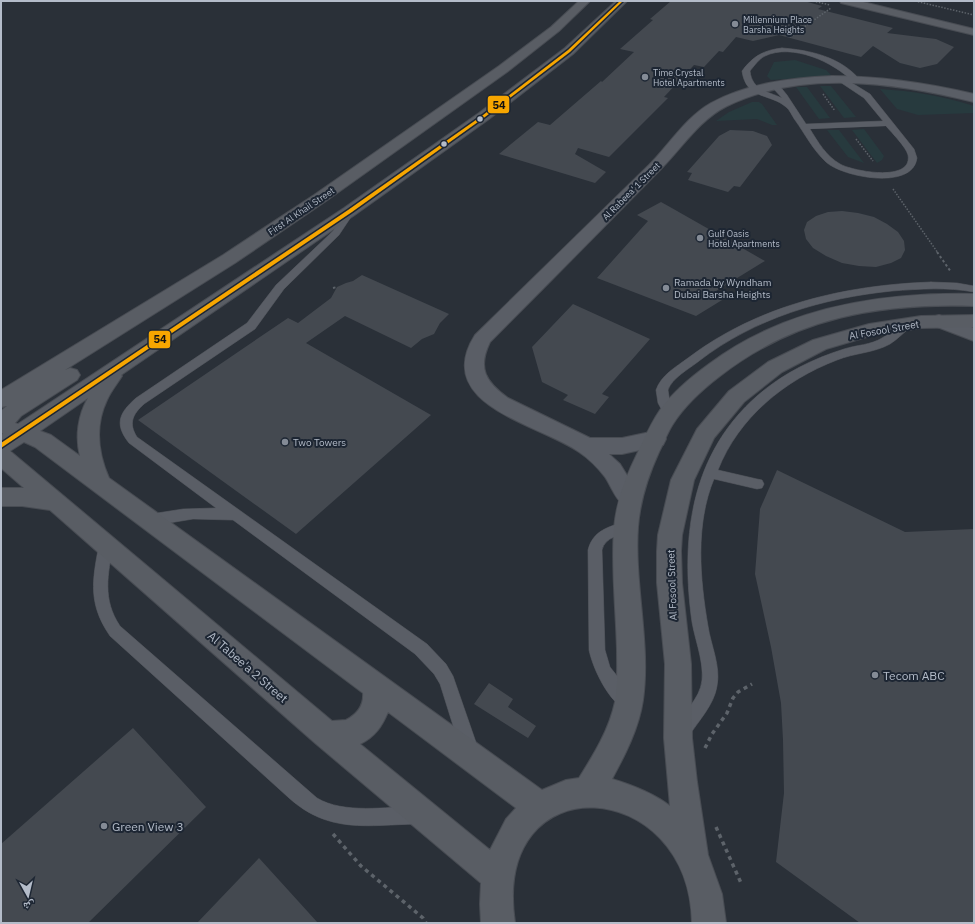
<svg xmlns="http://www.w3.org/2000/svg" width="975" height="924" font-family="'IBM Plex Sans','Noto Naskh Arabic',sans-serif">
<rect width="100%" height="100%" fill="#2a3038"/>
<path fill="#273a3e" d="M795,60L826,70L832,76L771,80L767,76L774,62Z
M820,86H831L856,117L844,118Z
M796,87H807L830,118L819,119Z
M880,89C912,91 943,96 974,106V113L918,115L897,109Z
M752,102H759L762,104L777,125H772L757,119L716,121L729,112Z
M864,129L884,156L882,160L877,163L852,130Z
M827,130H839L864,163L848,157Z"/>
<path fill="#444950" d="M671,1H804L822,6L818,9L893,28L887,33L936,39L954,47L937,64L920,68L900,63L873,46L861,57L779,35L753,41L736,37L723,52L719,51L704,67L694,65L664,97L668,98L609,157L578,148L575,154L606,172L595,183L499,154L538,122L550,125L601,81L602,82L634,52L620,49L653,20L650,19Z
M730,130L753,131L767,136L772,145L740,187L734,186L728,192L688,180L692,173L687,172L719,136Z
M661,202L670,207L765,261L716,291L727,297L696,316L597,278L648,221L637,215Z
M842,211L858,213L874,217L887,224L898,232L904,241L905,250L901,258L891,263L876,267L859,266L842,263L826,256L813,248L806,239L804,230L807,222L816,216L828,212Z
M362,275L449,314L440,323L434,334L422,339L411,348L345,316L306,343L431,415L296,534L138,420L288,318L298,323L331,298L337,287L346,283L353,281Z
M573,304L650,339L602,394L609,397L595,414L563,400L568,395L542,382L532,347Z
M777,470L905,532L974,529V923H860L776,862L784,793L783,740L781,703L771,647L755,574L760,509Z
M489,683L513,699L508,707L536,726L528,738L474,704Z
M133,728L206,807L88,923H1V844Z
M259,858L318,923H197Z"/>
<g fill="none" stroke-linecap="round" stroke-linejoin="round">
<defs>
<path id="lane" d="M782,48C810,50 841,57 860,80L859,82H853C834,62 792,43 765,56C759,59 754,66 750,71C752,90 767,91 782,98L771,86L772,84H778L787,95L806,124L883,121L864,98L837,80L838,78H844L870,94L914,149L917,158C913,191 842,177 826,162C813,150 805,134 795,120C792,116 790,110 786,107C770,93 746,100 742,71C753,56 764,50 782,48ZM886,126C892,133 906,147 908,155C913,183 852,171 840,164C826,156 818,142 810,129Z
M350,208L355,211L339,235L284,289L255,329L144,404C133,414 128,423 137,437L427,644L446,664L453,676L479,751L476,757L470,760L464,757L461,751L440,684L434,674L415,654L233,520L193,519L151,526L146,524L144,520L146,516L151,514L183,509L216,508L129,443C114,424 119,413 136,398L247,323L276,285L333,231L347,209Z
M931,282L957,283L974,286V292C947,287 920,289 892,291C823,298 755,318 699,361C689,369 672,378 668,390L670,403L675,413L673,416L669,417L665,416L658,403L656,390C661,375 676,367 688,358C758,305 845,285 931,282Z
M907,320L911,321L913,324L911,327C904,332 898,339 890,344C874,353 854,353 837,360C785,380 739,417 718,470L757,479L762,480L764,484L762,488L757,489L714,479C695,525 700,579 708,626C711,646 721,666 717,686C714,705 699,720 689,736L683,738L677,736L675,730C682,712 700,700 702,680C704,659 693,636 691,615C681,534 692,453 757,396C782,374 812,359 844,349C856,345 871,345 882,338C890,334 896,327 903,321Z
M626,521L631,523L633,527L631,531C620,535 605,537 602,550L605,650L610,667L634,697L636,703L634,709L628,711C609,703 593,669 589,650L588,550C593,530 609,527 626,521Z
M106,539L111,541L113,545C108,575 102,599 120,626L317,798C343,814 387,807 417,806L423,809L426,815L423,821L417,824C368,825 329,834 289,798L110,636C88,604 92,581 99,545L101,541Z"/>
<path id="street" d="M832,76C880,76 927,83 974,94V102C896,83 803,69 727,106C699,120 682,148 660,170C604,227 547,285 490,342C477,369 486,382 508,398L590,438H622L655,431L663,433L666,439L663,445L622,454H609L620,464L641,498L638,504C633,506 629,508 624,505C617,502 610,484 605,477C599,469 588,458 579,452C539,424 431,405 475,335C533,278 591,221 649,165C669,145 686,117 711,103C748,83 791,78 832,76Z
M939,315L974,328V341L932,325L930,321L932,317Z"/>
<path id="secondary" d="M579,1H590L559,31L507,72L326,201L235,263L65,370L70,368L77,370L80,375L77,380L21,416L15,423L18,424L344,208L479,113L565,48L616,1H627L573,54L489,119L356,214L121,375L122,376C117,384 111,391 107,400C95,425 98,453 109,478L542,790L566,780L579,778C594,754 609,730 615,702C618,685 617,667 617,650C616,610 611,569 614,529C616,501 626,476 638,452C645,437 651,423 660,410C673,392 691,377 709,364C785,307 881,292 974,294V306C880,303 796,317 720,376C703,389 685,405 673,424C667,433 664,443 659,452C648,476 640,501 638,527C634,584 651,644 643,700C639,728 625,755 612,779C632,785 653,793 670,806L664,738L665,664L657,583V551L658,535L671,480L697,429L729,391L768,362L813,340L869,324L921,316L974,315V327L921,328L870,336L826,349L782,372L744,402L714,438L694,480L682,535L681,551L682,583L691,664L692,738L697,782L708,855L722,894L726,923H692C690,776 491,762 515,923H481L480,904L481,883L315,743L50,510L22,506H1V488H24L1,468V435L3,434L1,432V411L7,406L1,407V390L223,255L314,195L499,66L551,27ZM88,398C78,415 75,437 80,456L51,435L40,431ZM24,442L35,447L363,693C364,706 357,714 346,720L332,721L10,451ZM388,712L516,808L506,819L490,850L360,744C375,737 382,726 388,712Z
M840,1H859L974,29V35L841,3Z"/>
</defs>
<use href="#lane" stroke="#484c53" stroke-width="1"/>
<use href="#street" stroke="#484c53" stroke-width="2"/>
<use href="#secondary" stroke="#484c53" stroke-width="2"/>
<path stroke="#5d636a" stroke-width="1.5" stroke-dasharray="1.5 1.5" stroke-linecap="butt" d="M813,1L830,5
M915,1L974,15
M790,37L831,8
M823,94L835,111
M856,139L873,161
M893,189L938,253"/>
<path stroke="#5d636a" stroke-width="2" stroke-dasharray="2.5 2.5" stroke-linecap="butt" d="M937,252L951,272
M333,288L337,287"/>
<path stroke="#5d636a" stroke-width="3.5" stroke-dasharray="4 4" stroke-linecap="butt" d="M705,748L712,734L727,713L733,698L738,692L752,684
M716,827L741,883
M333,834L361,866L423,918L426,923"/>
<use href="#lane" fill="#5a5e66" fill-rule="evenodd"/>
<use href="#street" fill="#5a5e66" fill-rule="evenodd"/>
<use href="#secondary" fill="#595d64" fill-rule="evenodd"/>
<defs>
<path id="bus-1" d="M620,1H623L570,52L485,117L352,212L1,448V443L348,210L483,115L568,50Z"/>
</defs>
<use href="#bus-1" stroke="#1d2633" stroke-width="3"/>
<use href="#bus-1" fill="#f7a600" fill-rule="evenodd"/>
</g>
<g fill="#848b96" stroke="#1d2633" stroke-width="1.5">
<circle cx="735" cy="24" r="4"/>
<circle cx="645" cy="77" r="4"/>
<circle cx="700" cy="238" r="4"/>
<circle cx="666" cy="288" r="4"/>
<circle cx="285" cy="442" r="4"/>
<circle cx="875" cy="675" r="4"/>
<circle cx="104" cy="826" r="4"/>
</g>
<g fill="#b4bcc9" stroke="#1d2633" stroke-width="1.5">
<circle cx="480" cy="119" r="3.5"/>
<circle cx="444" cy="144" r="3.5"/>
</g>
<g text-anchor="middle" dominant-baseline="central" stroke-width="4" stroke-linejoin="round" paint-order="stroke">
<g font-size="9" fill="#b4bcc9" stroke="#1d2633" text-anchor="start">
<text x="743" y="19">Millennium Place<tspan x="743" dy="10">Barsha Heights</tspan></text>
<text x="653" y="72">Time Crystal<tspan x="653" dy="10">Hotel Apartments</tspan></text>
<text x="708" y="233">Gulf Oasis<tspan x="708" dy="10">Hotel Apartments</tspan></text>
</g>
<g font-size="9" fill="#b4bcc9" stroke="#1d2633">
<text transform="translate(631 191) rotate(-45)">Al Rabeea' 1 Street</text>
<text transform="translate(301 211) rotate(-34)">First Al Khail Street</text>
</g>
<g font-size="10" fill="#b4bcc9" stroke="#1d2633" text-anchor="start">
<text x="674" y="282">Ramada by Wyndham<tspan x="674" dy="12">Dubai Barsha Heights</tspan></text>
<text x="293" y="442">Two Towers</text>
</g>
<g font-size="10" fill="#b4bcc9" stroke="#1d2633">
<text transform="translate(884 330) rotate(-10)">Al Fosool Street</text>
<text transform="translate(672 585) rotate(-92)">Al Fosool Street</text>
</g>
<g font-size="12" fill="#b4bcc9" stroke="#1d2633">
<text transform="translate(248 667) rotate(41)">Al Tabee'a 2 Street</text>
</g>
<g font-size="12" fill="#b4bcc9" stroke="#1d2633" text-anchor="start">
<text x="883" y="675">Tecom ABC</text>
<text x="112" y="826">Green View 3</text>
</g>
</g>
<g stroke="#1d2633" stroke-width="1.5">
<rect x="487" y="95" width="23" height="19" rx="4" fill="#f7a600"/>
<rect x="148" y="330" width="23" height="19" rx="4" fill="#f7a600"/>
</g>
<g font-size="11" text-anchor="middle" font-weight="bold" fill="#111">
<text x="499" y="109">54</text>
<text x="160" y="343">54</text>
</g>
<rect width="975" height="924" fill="none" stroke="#b4bcc9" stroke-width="4"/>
<g transform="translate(28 896) rotate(172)" stroke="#1d2633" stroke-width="3" paint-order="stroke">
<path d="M0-3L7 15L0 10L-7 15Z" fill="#b4bcc9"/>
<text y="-6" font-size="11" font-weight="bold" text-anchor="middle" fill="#b4bcc9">ش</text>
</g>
</svg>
